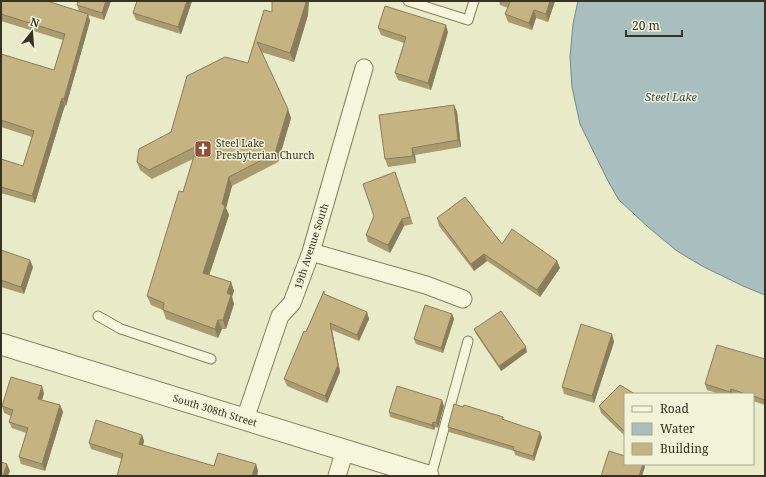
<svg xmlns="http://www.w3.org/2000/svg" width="766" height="477" font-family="'Noto Serif',serif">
<rect width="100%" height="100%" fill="#e9eac8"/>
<path fill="#a9bebf" stroke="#708a8c" d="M578,1H765V295L743,286L702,266L677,251L648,227L619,200L608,181L580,124L572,87L570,57L573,24Z"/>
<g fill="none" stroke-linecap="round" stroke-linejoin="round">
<defs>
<path id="service" d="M408,1L468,20L474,1
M98,316L121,329L211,359
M431,476L468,341"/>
<path id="minor" d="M311,252L426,285L463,299
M245,419L280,316L292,303L311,252L364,68
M337,476L345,450"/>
<path id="tertiary" d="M1,344L428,476"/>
</defs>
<use href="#service" stroke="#857f5f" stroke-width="11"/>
<use href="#minor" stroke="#857f5f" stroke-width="19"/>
<use href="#tertiary" stroke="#857f5f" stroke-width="23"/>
<use href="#service" stroke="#f5f6db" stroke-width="9"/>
<use href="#minor" stroke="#f5f6db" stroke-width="17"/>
<use href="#tertiary" stroke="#f5f6db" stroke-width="21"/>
</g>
<path fill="#a99a70" d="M1,1L79,11L77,5L78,1H111L104,20L88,15L90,21L66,106L65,105L35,203L1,193V159L23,166L32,137L1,127V54L54,70L63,40L1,21Z
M192,1L181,34L136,20L133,13Z
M499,1H555L548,22L536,18L532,30L508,22L505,14L508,8L500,5Z
M264,10L272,12L308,15L294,62L261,52L291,118L278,162L232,186L226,208L229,215L209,275L231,282L234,291L232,297L234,304L226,329H222L218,338L166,319L163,310L151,305L147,296L183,192L193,159L152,179L140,170L137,162L248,63Z
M378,28L448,32L431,90L398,80L395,73L404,43L381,35Z
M454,105L457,112L461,147L415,155L416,163L388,167L385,159Z
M395,172L413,224L404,226L390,253L368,242L366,235Z
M437,218L502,244L557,261L560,268L540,297L487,261L474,271L439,226Z
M1,250L33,267L24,294L1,287Z
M324,291L325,294L367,312L369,319L359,341L332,330L340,372L327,403L287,386L284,379L306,332Z
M452,314L454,319L443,353L416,344L414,339Z
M474,329L527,352L501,371L476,334Z
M612,334L614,342L594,403L564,394L562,387Z
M765,359V405L753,401V394H720L707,390L705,384Z
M44,393L42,400L60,405L63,412L45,471L21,464L19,457L26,433L12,428L9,422L11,416L4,413L2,406Z
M625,394V436L601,413L599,406Z
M444,406L438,428L435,427L434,430L390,417L389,412Z
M504,420L542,437L534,461L515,455L514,451L449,432L448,427Z
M142,435L144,441L143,446L214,466L256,464L258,471L257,476H117L122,459L91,449L89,443Z"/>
<path fill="#8a7d5b" d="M106,1H111L104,20L102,13Z
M187,1H192L181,34L178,27Z
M306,1H309L308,15L294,62L290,53Z
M550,1H555L548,22L546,14Z
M534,10L536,18L532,30L529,23Z
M88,14L90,21L66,106L64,99Z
M446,25L448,32L431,90L428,83Z
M62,98L65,105L35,203L32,196Z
M454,105L457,112L461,147L458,140Z
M288,109L291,118L278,162L275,153Z
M412,148L415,155L416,163L413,156Z
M229,177L232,186L226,208L229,215L207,282L203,273Z
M402,219L404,226L390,253L388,245Z
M484,254L487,261L474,271L471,264Z
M30,260L33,267L24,294L21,287Z
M557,261L560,268L540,297L537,290Z
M231,282L234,291L232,297L234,304L226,329L223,320L227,293Z
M367,312L369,319L359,341L357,335Z
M452,314L454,319L443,353L441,348Z
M218,320L222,329L218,338L215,329Z
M330,323L332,330L340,372L327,403L325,396Z
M612,334L614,342L594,403L592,396Z
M526,347L527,352L501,371L499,366Z
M42,386L44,393L40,406L38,399Z
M731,389L732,394H731L730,392Z
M442,400L444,406L438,428L436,423Z
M60,405L63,412L45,471L42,464Z
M433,422L435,427L434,430L432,425Z
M540,432L542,437L534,461L533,456Z
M142,435L144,441L141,451L139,444Z
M7,464L10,471L8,476H3Z
M256,464L258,471L257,476H252Z
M643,464H644L645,467L642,476H639Z"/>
<path fill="#c5b382" stroke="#8a7d5b" d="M1,1H47L88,14L64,99L62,98L32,196L1,187V159L23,166L34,131L1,120V54L54,70L65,34L1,14Z
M78,1H106L102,13L77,5Z
M137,1H187L178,27L133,13Z
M272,1H306L305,6L290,53L257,42L288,109L275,153L229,177L222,204L225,206L203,273L231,282L227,293L231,295L223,320H218L215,329L163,310L164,303L147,296L179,191L183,192L197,146L149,170L137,162L139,149L171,132L187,76L225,57L248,63L264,10L272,12Z
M507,1H550L546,14L534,10L529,23L505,14L510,2Z
M385,6L446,25L428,83L395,73L406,37L378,28Z
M454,105L458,140L412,148L413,156L385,159L379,115Z
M395,172L410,217L402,219L388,245L366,235L374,216L363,184Z
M465,197L502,244L512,229L557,261L537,290L484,254L471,264L437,218Z
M1,250L30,260L21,287L1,280Z
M324,291V294L367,312L357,335L330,323L338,365L325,396L284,379L304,331L306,332Z
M425,305L452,314L441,348L414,339Z
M501,311L526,347L499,366L474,329Z
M581,324L612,334L592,396L562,387Z
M717,345L765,359V400L753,396V394H746L731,389L730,392L705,384Z
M11,377L42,386L38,399L60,405L42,464L19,457L28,428L9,422L13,410L2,406Z
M620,385L635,394H625V432L599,406Z
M397,386L442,400L436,423L433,422L432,425L389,412Z
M454,404L463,407L464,405L503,417L502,419L540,432L533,456L513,450L514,447L448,427Z
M96,420L142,435L139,444L214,466L218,453L256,464L252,476H117L123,454L89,443Z
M609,451L625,456V464H643L639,476H601Z
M1,462L7,464L3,476H1Z"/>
<defs>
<symbol id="church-square" viewBox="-11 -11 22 22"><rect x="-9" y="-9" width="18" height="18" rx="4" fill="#8e5135" stroke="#f1f2d7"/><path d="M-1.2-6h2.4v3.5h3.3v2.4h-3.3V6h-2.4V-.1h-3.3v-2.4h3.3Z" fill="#fff"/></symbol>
</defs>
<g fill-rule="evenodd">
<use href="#church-square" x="193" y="139" width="20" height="20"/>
</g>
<g text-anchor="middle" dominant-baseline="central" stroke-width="3" stroke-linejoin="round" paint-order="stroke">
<g font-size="10" fill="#373221" stroke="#f1f2d7" text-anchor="start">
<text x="216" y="143">Steel Lake<tspan x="216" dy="12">Presbyterian Church</tspan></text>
</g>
<g font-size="10" fill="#373221" stroke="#f1f2d7">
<text transform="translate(311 246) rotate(-72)">19th Avenue South</text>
<text transform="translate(215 410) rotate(17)">South 308th Street</text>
</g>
<g font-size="11" font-style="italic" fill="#324c55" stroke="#f1f2d7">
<text x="671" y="96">Steel Lake</text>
</g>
</g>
<rect width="766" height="477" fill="none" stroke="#373221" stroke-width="4"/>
<rect x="624" y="393" width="130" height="72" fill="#f1f2d7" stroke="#a7a58e"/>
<rect x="632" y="406" width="20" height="6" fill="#f5f6db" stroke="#a7a58e"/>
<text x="660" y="413" font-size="12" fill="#373221">Road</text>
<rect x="632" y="423" width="20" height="12" fill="#a9bebf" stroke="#a7a58e"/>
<text x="660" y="433" font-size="12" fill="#373221">Water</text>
<rect x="632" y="443" width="20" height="12" fill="#c5b382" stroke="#a7a58e"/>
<text x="660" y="453" font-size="12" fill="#373221">Building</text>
<g transform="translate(32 32) rotate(17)" stroke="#f1f2d7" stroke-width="3" paint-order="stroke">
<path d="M0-3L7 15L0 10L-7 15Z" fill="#373221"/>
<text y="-6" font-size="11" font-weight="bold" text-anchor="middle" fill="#373221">N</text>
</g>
<path d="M626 30v6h56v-6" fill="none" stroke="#373221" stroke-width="2"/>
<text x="632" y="30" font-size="12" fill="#373221" stroke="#f1f2d7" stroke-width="3" paint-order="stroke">20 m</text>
</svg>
